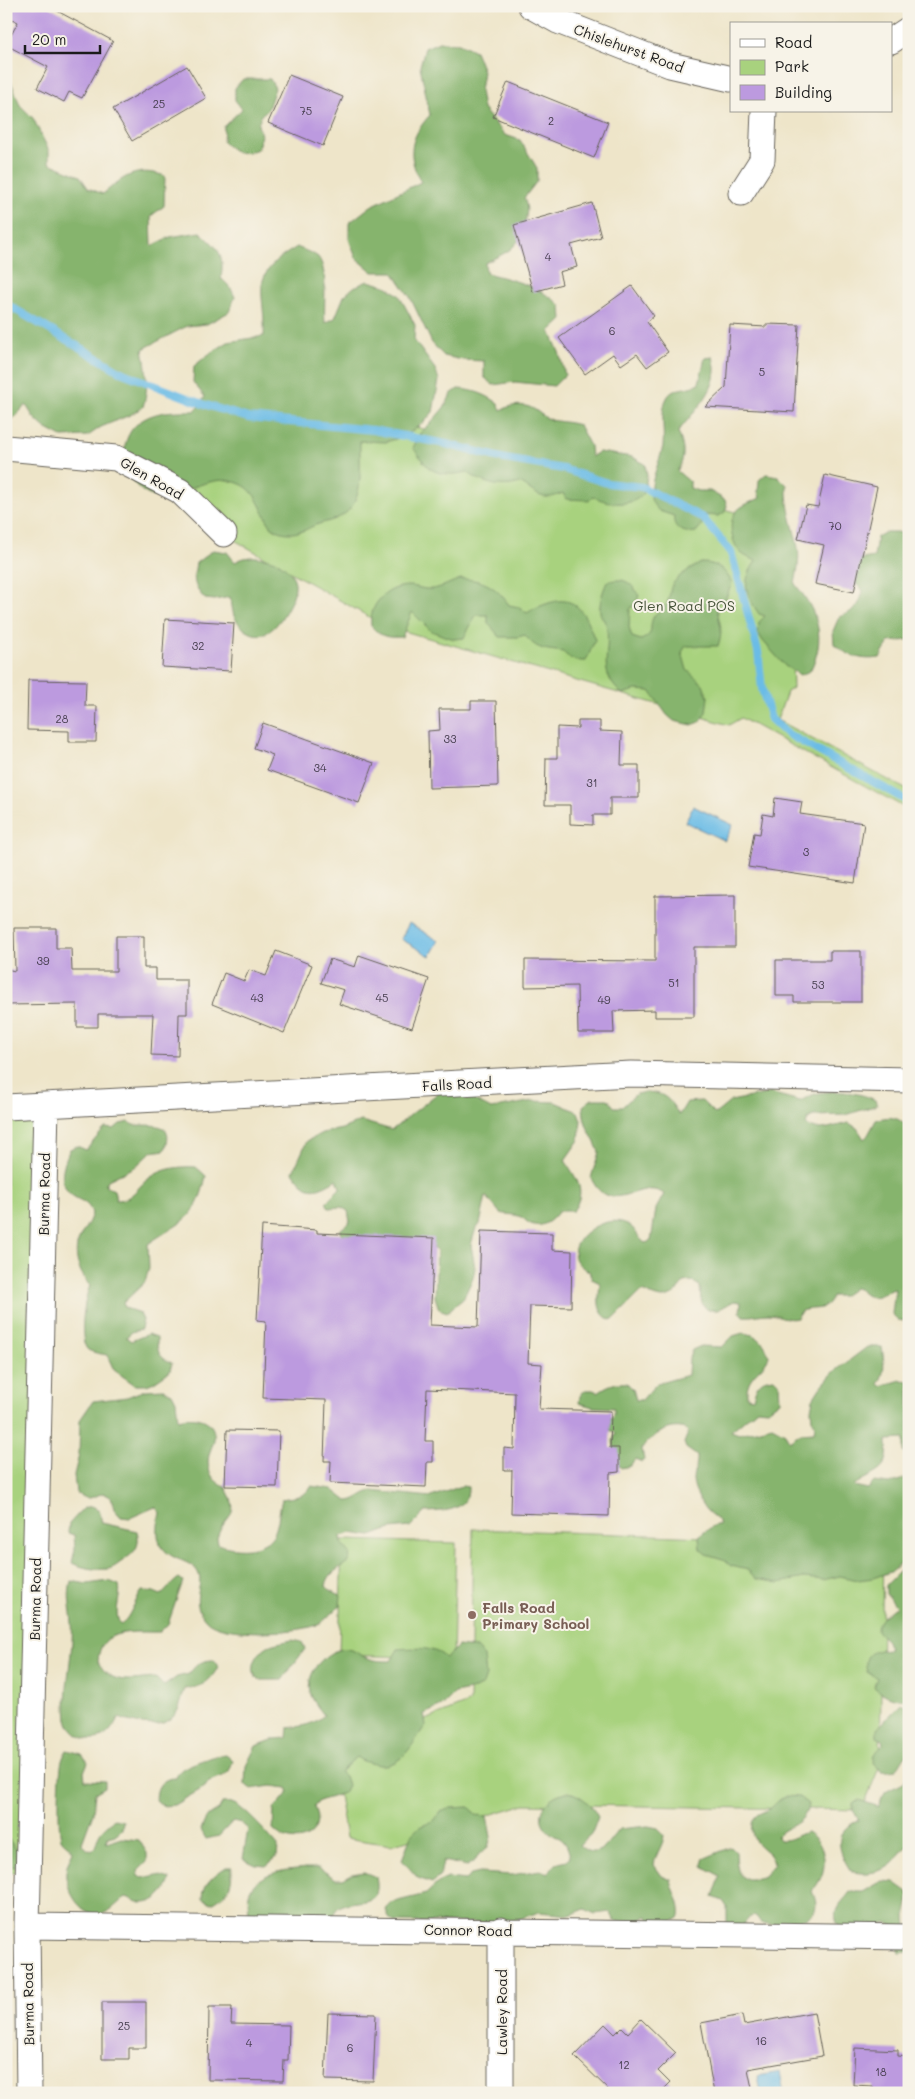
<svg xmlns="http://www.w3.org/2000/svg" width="915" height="2099" font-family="Mali,sans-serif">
<rect width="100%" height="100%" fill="#f7f3e8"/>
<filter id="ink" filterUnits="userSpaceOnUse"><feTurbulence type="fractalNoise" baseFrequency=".02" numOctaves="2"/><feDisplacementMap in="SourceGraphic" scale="10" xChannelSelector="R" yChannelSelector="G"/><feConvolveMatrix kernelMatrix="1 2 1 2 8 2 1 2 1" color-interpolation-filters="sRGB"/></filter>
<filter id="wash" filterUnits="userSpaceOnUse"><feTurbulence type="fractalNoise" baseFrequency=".0096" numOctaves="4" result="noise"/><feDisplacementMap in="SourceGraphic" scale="20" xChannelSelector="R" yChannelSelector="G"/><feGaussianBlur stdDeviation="1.12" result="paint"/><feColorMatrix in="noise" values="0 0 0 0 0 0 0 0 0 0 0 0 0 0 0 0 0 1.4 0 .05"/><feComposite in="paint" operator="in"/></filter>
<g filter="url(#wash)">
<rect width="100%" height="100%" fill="#eee5c9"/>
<path fill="#a8d27e" stroke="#62774d" d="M248,418H382L787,526L793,688L787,692L777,720L909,791V810L741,718L729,725L383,625L224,534L180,491Z
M46,1106L29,1872H6V1107Z
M473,1529L883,1543L880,1765L862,1810L525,1804L391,1845L346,1838L333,1758L470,1702Z
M342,1540L456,1543L453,1658L339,1655Z"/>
<path fill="#86b46d" stroke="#516844" d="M439,42L459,43L475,51L483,71L480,91L483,109L505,135L520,140L537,168V181L524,198C528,208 527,212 525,222C518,250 510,250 485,263L486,273C513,280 540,286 561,306L562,320L550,331L559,352L565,375L554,386L515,382L493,385L484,377V361L463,360L444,356L432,343L410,297L393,272H373L356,258L349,239V223L371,206L421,182C406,155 410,137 430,115L420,66L425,48Z
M6,69L20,105L33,118L49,151V163L80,176L88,188L103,194C123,177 136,166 165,176L164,206L151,216L152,246L170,237L200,232C217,247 225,253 221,278L230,287L235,297L229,312L207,324L187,326L143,349C147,369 149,387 143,407L130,415L101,427L88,436L62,437L45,428L34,418L26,405L10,422L6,423Z
M243,79H270L275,88L268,109L261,115L258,125L261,135L258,149C241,155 236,154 223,142L224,126L242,109L235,100V88Z
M297,247C303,250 313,253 318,257C329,271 323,304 325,323L335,318L344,296L354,287L368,281L386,286L399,295L415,325L414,340L435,369L439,380L433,412L425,421L406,436L386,442L360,441C359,464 366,500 343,515C333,522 321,522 311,527C299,534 284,536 272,527C270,525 267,520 266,517C256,499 254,486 231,481C202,475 169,506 147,494C120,479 115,435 144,419C160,410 178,411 195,411L205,397L193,382L194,366L209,354L228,342L264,336C266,289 246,277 297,247Z
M713,357C723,388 694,410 678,432C684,447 686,458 677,471L690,482V488L698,491H710L725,500L727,506L724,513L718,516L705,515L701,526L696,532C684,534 672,529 674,516L659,511C655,507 650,501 651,495C651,477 660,462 663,446C665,430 659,410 668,396C675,386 690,390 699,383L705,358Z
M458,389C474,390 485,394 498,403L501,410C513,404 527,403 538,412C542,415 547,419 551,420C561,422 569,422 579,425L590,446L591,457L599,452L632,457L645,464L647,476L644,493C631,508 610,504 594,497L589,500L566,499L563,493C541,503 537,493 520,483C500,489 483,484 467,472C455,475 439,476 428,467C423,462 418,453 413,448L420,433L431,423L446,405L451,394Z
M766,474L778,476L787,485C786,508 794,526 798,548C800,560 797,573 795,584C818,612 827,638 810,671L800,675L785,666L763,641L758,633L759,622L765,616L759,614C745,593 741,583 756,561C751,558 745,557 741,553C732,544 727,523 736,512C741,505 752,502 760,498L758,492L759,480Z
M886,532H898L903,534L904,544L900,557L909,583V640L889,642L880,658C861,661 848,656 834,644L833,631L839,617C856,610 859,608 863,590L855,583L857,560L874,557L877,537Z
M213,550L227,552L235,562C247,555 258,556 272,560C281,562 294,573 295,583C296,592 291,602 287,609C278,626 263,645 243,628C240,625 236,620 234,616C232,610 232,603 230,597L215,600L205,599C193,586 193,580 196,563Z
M701,563C718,563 725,569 732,583L725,600L717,603C717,622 725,625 718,646H686L682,652L687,670L703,684L708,697L706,712L700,722L692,725L674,721L667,715L650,691L636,690L622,694C597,672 610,657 607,629C607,623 601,618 600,612C599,602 603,591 607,582C623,577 631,581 639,596L635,604L630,609L629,627L632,637L641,640C656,633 648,629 653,618C655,612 661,612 664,607C670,602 669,591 672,585C678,575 692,568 701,563Z
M461,579C483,579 497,587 509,605L519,607L527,613C534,608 540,606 549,603C579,593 586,618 595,640L586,661C576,661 570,660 563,652C545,649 537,651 525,635L518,637H500L488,623V615H476L464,638L454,639L431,631L412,612L402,637C387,638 381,637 371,626C368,605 387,586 409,586C416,586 424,590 432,589C442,588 451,582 461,579Z
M439,1092L463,1094L491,1109L533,1101L555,1102L578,1112L581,1120L579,1140L565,1160C575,1178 588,1189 573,1211H559C552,1220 543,1229 531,1224C527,1223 525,1219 521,1217C515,1214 507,1215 500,1213L486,1196L480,1224L475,1231L471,1245L475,1268L473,1278L463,1299L447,1312L439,1309L435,1297L437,1250L420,1243L346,1242L340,1230L350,1222L348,1211L341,1207L329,1208L326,1202L340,1188L337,1179C316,1191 308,1195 293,1172L307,1141L322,1133L342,1129L361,1121L392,1130Z
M646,1092C666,1093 669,1099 679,1115L687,1102L702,1101L715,1114L731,1101L770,1093L800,1101C806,1098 813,1094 819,1093C836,1090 860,1092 875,1100L877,1105L846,1115L813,1116L808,1119L806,1125C819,1134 835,1125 849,1123L857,1128L864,1139L868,1135L876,1120C890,1115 900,1117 909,1129V1322L898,1320L892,1314L895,1289C886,1290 878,1300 868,1296C862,1294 861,1289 854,1288L843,1296H832C824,1314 815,1306 801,1311L797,1318C786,1321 779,1314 768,1314C759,1314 752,1317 743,1316L740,1312L741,1302L734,1301L718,1310H708C699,1303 701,1296 700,1286L691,1281L684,1282C670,1302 663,1301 642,1291L615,1318L610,1320C595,1311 599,1299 600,1283L592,1279L589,1271C549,1253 600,1210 627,1224C636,1228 637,1238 645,1243L651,1241L656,1209L664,1194C639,1177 610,1219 591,1178L599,1152C592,1133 584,1129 583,1106L592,1099H608L614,1107H622L636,1094Z
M129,1122L133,1125C152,1126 176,1120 165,1150L151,1152L135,1167L108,1180L105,1186L114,1190L116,1200C133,1201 138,1185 151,1177C164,1168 181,1166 196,1167L206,1176C196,1223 183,1219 148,1244L149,1268L145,1282L123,1303L125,1308L140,1313L143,1320L141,1329L132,1332L126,1337L131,1341L148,1334L157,1337C157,1351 158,1357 172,1363L170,1371L154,1382L147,1385H135L114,1370L107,1355C102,1354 93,1353 88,1350C78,1342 84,1297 90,1286C80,1274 73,1257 78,1242C81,1233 89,1225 92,1213C89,1204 84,1202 76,1198C56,1187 62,1166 70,1149L77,1146L86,1150L105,1128L114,1129L120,1124Z
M743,1333C757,1334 765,1342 769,1356C763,1372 745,1374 747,1397L753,1398C757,1385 759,1379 774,1378L779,1383L780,1401L768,1410L757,1409L731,1431L739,1434L772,1426L785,1433L789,1441L801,1433L814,1432L815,1425L812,1419L811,1409L813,1399L820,1388L834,1372L867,1347H882C884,1361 886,1372 878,1384L882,1386L901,1380L909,1381V1455L904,1452V1439L887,1440C887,1446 888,1452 887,1457C884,1475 865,1475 854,1486L868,1489L874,1482L889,1484L909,1477V1557L893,1571L873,1578L858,1580L840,1576L823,1580L804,1578L779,1583L756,1579L748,1570L731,1566L723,1559L706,1554L700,1549L699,1536L713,1526L720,1524C717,1517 708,1514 704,1507C699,1500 694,1489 693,1480C693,1472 698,1465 697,1456L686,1448L684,1443L688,1433L687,1430C672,1422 650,1436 642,1449L644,1460L642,1462L635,1459L630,1466L621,1468L617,1463L619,1453L614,1451L613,1440L616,1433L608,1429V1421L614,1415V1408L593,1407L579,1403L580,1396L585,1390H593L598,1392C608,1385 615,1382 627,1383L633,1389L636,1400H642L656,1384L688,1375L689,1358L692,1350L701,1346L722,1347L733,1336Z
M163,1389L172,1393L176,1401L178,1419C194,1415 217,1418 214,1440C213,1445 210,1450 209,1455C206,1469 212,1482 225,1486C243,1519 225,1512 217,1538L218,1544C236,1551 269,1552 276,1529C279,1520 279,1509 282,1499C295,1496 305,1498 311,1486L332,1489L347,1501C357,1501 362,1493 372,1491L431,1497L462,1486L468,1487C469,1512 443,1511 425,1512L410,1527L390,1529L371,1536L351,1533L341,1536L342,1544L350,1553L349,1561C340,1569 328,1572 326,1586L331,1591L341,1595L340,1606C336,1610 322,1623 317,1625C297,1633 221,1637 206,1620C186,1598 209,1584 195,1568C191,1564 183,1561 178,1559C155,1549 156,1534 160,1512L155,1507L130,1518L121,1517L114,1509L111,1497L103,1493C91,1498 87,1501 76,1493L74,1475L79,1455L80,1420L93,1401L127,1397L145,1390Z
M92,1506L99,1510L102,1523L137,1531C141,1548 134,1553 121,1562C117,1565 112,1569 107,1569C96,1570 82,1568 72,1563L75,1549L74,1535L68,1533L69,1524L84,1508Z
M909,1562V1700C894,1699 886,1697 874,1687L877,1678L867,1672C862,1652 874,1650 890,1649L887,1641L877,1631C877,1618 887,1614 896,1606L886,1594V1585Z
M179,1578L183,1581L168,1624L160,1632C134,1633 99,1626 98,1662C112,1687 132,1679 156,1678L164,1686L177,1677L189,1674C196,1664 202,1660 214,1660L218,1667C210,1682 201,1688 185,1689C182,1695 182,1700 180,1705C171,1733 140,1725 118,1718C113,1728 106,1739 94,1739C83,1740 74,1735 69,1725C60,1705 75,1649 72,1623C71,1608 67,1597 71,1581L87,1584L109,1581L119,1585C122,1597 112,1613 121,1625C131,1616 134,1602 142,1591L154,1592L161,1595C168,1590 171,1583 179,1578Z
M292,1640L302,1642L305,1649L282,1680H258C249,1670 255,1656 265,1648C271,1643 284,1642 292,1640Z
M458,1646L476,1648L484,1656L486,1676L483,1685L475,1689L455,1693L442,1706L424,1714L426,1725C412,1743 402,1771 374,1764C368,1763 362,1761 356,1757L340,1772L345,1776L348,1785L344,1793L319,1801L314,1807C327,1837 294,1851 273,1829L274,1809L289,1792L287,1788L271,1786L251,1789L245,1784L246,1766L256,1746L275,1739L287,1738L288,1728C302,1726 314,1725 324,1715C318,1707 313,1702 310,1692C305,1673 327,1648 346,1649C355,1650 360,1655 368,1658C375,1661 383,1661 391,1661L398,1649C414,1648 434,1646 446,1658Z
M901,1704L909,1705V1755H906C897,1767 900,1772 882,1771L873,1763L874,1754L884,1744L883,1740L877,1737V1729Z
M67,1750L82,1754L88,1762L84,1772L85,1780L105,1781V1787L95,1793L93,1813L82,1843L87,1849L92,1851C97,1846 96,1841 99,1835C102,1828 109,1824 114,1819L123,1821L122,1829L115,1835L108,1837L106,1843L121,1838L139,1840L147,1853V1862L138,1871L139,1876L143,1878L157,1875L170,1879C167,1892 155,1904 141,1903C135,1902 131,1898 126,1897C118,1902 113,1910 104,1913C82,1919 69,1894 66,1877C65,1867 70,1859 73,1851C70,1846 65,1844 62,1840C57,1835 59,1770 62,1761C63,1757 65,1753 67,1750Z
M225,1754L233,1761L229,1771L223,1776L209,1781L205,1787L174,1805L163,1806L156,1800C156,1786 162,1778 176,1778C177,1776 178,1772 180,1771C185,1765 217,1755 225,1754Z
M909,1767V1846C901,1848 899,1858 893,1863C884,1872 863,1876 851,1871C844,1861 833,1841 845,1829C848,1825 854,1823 859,1820L853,1810V1804L859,1800L879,1807C880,1789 893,1790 905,1782Z
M569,1792C583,1796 591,1804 598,1817L592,1833L579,1845C598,1863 607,1843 619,1829L648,1826L658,1828L664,1834C664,1845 656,1852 654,1865L662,1876L671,1880C674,1894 682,1903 680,1917C670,1926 656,1923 646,1916L641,1919L640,1925L615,1921L610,1912L595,1914L585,1909L570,1915L539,1912L508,1923L394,1922L389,1918L386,1910L390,1903L426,1894L439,1882L448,1878L465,1880L471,1875L480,1873L512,1875L540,1870L548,1873L555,1864L567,1861L570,1858C569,1851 567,1844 562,1840C560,1837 555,1837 552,1834C541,1826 538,1815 546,1804C552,1796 559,1793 569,1792Z
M786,1796L799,1797L808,1804C806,1825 789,1824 777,1836L780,1840C791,1841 797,1834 807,1832C829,1845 829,1873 812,1891C826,1921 799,1917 786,1926L761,1923L756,1916L750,1917L739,1929L727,1928V1907L723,1901L713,1897C715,1889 719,1884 720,1876L703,1866V1859L731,1847L736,1852C737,1873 738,1885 764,1876L774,1864C772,1853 764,1851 757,1843C751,1836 749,1822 757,1815C761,1812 767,1811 771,1808C776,1803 779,1799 786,1796Z
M222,1803C226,1803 231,1802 234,1804C246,1809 269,1836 278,1846L277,1857L266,1866L256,1865L243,1859L248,1829L241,1823L233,1821L219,1836L206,1839L201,1830C205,1819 208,1813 219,1810Z
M470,1807L476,1815L487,1816L491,1837L488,1847L479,1854L474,1862L467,1866L443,1861L440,1876L432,1883L418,1878L402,1860L411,1835L419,1827L434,1821L440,1812L451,1808Z
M6,1836L18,1851V1867L6,1866Z
M226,1867H232C232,1887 229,1893 212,1903L203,1899C203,1883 213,1876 226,1867Z
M306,1868H319L336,1879H343L352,1874L364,1872L376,1877C385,1918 340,1888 332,1918L250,1921C249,1912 246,1897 251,1889C261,1871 288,1870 306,1868Z
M882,1881L894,1882L908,1892C910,1901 906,1908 906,1916C906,1928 912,1940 908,1952L900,1953L895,1944L892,1925L885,1923L869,1933L839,1928C830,1909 840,1906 850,1892H863Z"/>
<path fill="#6bbce6" stroke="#446c81" d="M693,806L733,825L725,841L685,822Z
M409,923L439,941L430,956L401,939Z
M780,2072L784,2093H761L758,2076Z"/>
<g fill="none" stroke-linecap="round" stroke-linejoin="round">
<path stroke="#6bbce6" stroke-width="8" d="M6,304L123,373L203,404L248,418L373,430L446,444L505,459L563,469L607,483L642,487L703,518L731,552L758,651L762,689L771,719L786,733L909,802"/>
</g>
<g id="blocks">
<path fill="#bc9adf" d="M6,6H48L113,41L82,98L69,92L64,102L37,88L48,67L6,45L18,22L6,16Z
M187,66L206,98L132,141L113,109Z
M289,75L343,97L323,146L268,123Z
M508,82L608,122L594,158L493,117Z
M592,203L601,237L571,245L577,267L559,272L562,284L533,292L514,225Z
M632,286L654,316L647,322L668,352L647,367L637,354L621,365L613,354L585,374L559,338Z
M766,324L799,325L794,412L705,407L726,387L730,325L766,327Z
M825,475L877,487L854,592L815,584L824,545L798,539L806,505L818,507Z
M165,619L234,623L231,671L162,667Z
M28,680L86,681L85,706H97L96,742H69V731L27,730Z
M471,701H496L498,786L429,788L428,731L440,730L439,709H471Z
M578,721H600V731L622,732L621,765H639V798H610V815H593V825L570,824V805H545L546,758H557V727L578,728Z
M263,723L374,763L359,803L267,770L273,755L254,748Z
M775,798L802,802L800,814L864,823L855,883L748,867L754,833L760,834L763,814L773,816Z
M735,895V947H694V1017H655V1010L613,1011L614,1033H578L577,986L525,987V960L655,961V896Z
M14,928H56V948H71L72,971H116V936H144V968H156V980H187V1014H179L178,1056L151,1055L153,1014H98V1027H77V1004L6,1005V969L15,971Z
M276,951L312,965L284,1033L212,1004L224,973L244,981L249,970L266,976Z
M830,951H861V1002H794V996H776V960H830Z
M359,955L429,979L412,1028L339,1004L344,990L321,983L330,959L355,967Z
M262,1226L317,1230V1233L434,1238L430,1325L478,1327L481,1231L552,1233V1250L572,1251L571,1307L530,1306L528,1363L542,1364L539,1409L611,1411L610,1448H619V1472L610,1473L609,1516L511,1513L512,1470H504V1448L514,1449L515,1393L427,1389L425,1441H433V1462H427L426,1487L330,1483L331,1461H324L326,1400L263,1398L266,1321L257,1320Z
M227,1430L279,1431L277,1487L225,1486Z
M102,2002H146V2048H129V2059H102Z
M209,2007H232L231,2024L289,2025L288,2060H284L283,2081L208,2080Z
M814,2012L822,2056L748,2069L753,2093H714L701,2023L742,2015L744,2025Z
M328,2013L376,2014L373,2081L325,2080Z
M641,2019L676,2053L658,2071L670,2083L660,2093H612L574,2056L605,2024L615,2034L622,2027L628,2033Z
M855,2048L898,2050V2056L909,2057L908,2093H872V2086L853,2085Z"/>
</g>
</g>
<g filter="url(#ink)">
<use href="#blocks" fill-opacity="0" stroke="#666259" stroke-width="1"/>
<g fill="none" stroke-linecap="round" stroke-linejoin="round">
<defs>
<path id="minor" d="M531,6L558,21L670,65L731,79
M891,41L909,29
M741,193L762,160L764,111
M6,448L116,458L180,491L224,534
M6,1107L631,1074L909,1080
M27,1926L909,1937
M29,2093L27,1926L46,1106
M501,2093V1930"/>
</defs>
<use href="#minor" stroke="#666259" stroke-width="27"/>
<use href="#minor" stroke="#fff" stroke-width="25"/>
</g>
</g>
<circle fill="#8d6e63" stroke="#f7f3e8" stroke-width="2" cx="472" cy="1615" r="5"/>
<g text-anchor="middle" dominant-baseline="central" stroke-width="4" stroke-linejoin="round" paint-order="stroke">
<g font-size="11" fill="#443c4d">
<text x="159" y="103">25</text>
<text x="306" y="110">75</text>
<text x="551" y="120">2</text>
<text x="548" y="256">4</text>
<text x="612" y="330">6</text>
<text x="762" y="371">5</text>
<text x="835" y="525">70</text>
<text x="198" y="645">32</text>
<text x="62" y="718">28</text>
<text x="450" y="738">33</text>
<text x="320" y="767">34</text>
<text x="592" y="782">31</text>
<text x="806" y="851">3</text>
<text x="43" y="960">39</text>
<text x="674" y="982">51</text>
<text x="818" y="984">53</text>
<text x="257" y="997">43</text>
<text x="382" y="997">45</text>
<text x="604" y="999">49</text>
<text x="124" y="2025">25</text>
<text x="761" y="2040">16</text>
<text x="249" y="2042">4</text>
<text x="350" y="2047">6</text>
<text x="624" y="2064">12</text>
<text x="881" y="2071">18</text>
</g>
<g font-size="14" fill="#1c1c1c" stroke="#f7f3e8">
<text transform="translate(629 48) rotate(20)">Chislehurst Road</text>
<text transform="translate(152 478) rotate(30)">Glen Road</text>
<text transform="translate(457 1084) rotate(-3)">Falls Road</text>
<text transform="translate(44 1194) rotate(-89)">Burma Road</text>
<text transform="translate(35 1599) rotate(-89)">Burma Road</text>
<text transform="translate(468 1930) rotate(1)">Connor Road</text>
<text transform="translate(28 2004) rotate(-91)">Burma Road</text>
<text transform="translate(501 2012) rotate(-90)">Lawley Road</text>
</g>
<g font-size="14" fill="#465339" stroke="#f7f3e8">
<text x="684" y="605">Glen Road POS</text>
</g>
<g font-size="14" font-weight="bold" fill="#785e54" stroke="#f7f3e8" text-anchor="start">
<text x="482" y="1607">Falls Road<tspan x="482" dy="16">Primary School</tspan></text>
</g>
</g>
<rect width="915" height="2099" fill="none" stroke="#f7f3e8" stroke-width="25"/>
<rect x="730" y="22" width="162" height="90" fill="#f7f3e8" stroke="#9f9d96"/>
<rect x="740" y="39" width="25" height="8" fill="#ffffff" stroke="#9f9d96"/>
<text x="775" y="48" font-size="15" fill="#1c1c1c">Road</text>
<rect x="740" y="60" width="25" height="15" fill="#a8d27e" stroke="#9f9d96"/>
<text x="775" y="72" font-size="15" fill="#1c1c1c">Park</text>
<rect x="740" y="85" width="25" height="15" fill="#bc9adf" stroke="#9f9d96"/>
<text x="775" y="98" font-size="15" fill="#1c1c1c">Building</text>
<path d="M25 45v8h75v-8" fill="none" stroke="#1c1c1c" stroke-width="2.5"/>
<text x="32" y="45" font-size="15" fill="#1c1c1c" stroke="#f7f3e8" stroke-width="4" paint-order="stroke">20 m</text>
</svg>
